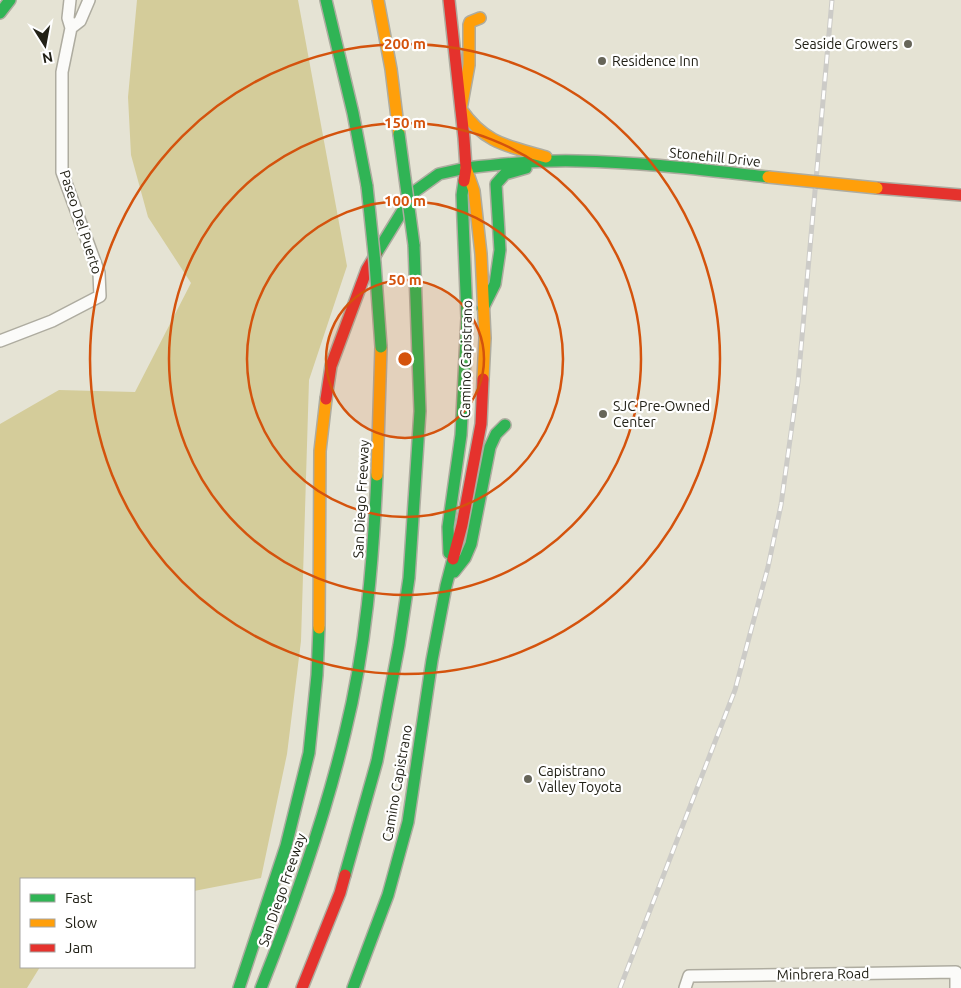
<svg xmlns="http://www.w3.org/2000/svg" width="961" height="988" font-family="Ubuntu,sans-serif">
<rect width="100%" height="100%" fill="#e5e3d4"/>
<path fill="#d4cc9a" d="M137,0H298L347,266L309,380L301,641L287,754L261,878L194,891V879H21V967H40L27,988H0V424L59,390L135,392L191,283L148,217L131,155L128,97Z"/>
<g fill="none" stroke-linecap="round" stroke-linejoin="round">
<defs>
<path id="street" d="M71,28L80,21L89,0
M0,341L52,321L100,296L99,273L62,172V72L71,28L68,18L70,0
M685,988L689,976L956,972V988"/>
<path id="fast" d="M326,0L353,113L367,186
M0,13L10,0
M466,168C503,164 540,160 577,161C641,162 704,170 768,177
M376,254L414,192L439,174L466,168
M483,308L495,284L500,250L496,184L505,174L526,168
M449,553L448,527L461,435L467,318L462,195L464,181
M454,572L465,558L471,544L490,447L496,434L505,425
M345,875L377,761L399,645L409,578L420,411L414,245
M239,988L286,846L309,753L317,675L319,628
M261,988C294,905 324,821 345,733C366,649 373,562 377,475
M353,988L388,895L408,822L432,660L446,586L453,559"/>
<path id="slow" d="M378,0L391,69L399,134
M480,18L470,22L469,25V65L461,109C485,144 508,146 546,157
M466,168L474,191L481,254L485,338L483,379
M377,475L381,347
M319,628L320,451L326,399"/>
<path id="jam" d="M449,0L464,138L466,168L464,181
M877,188L961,195
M326,399L331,366L367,269L376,254
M453,559L462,525L481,424L483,379
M302,988L340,893L345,875"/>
</defs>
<use href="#street" stroke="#aeaca0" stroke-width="14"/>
<use href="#fast" stroke="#aeaca0" stroke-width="14"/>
<use href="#slow" stroke="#aeaca0" stroke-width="14"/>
<use href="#jam" stroke="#aeaca0" stroke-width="14"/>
<use href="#street" stroke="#fbfbf9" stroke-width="11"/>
<use href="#fast" stroke="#30b455" stroke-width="11"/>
<use href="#slow" stroke="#ff9f0a" stroke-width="11"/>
<use href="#jam" stroke="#e5322d" stroke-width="11"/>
<defs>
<path id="rail" d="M620,988L735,690L768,567L781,505L798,382L832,0"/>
</defs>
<use href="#rail" stroke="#cccbc7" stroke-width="5"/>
<use href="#rail" stroke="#fff" stroke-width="3" stroke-dasharray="9" stroke-linecap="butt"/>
<defs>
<path id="fast-bridge" d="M399,134L414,245
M367,186L375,263L381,347"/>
<path id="slow-bridge" d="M768,177L877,188"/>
</defs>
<use href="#fast-bridge" stroke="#aeaca0" stroke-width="14" stroke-linecap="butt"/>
<use href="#slow-bridge" stroke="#aeaca0" stroke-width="14" stroke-linecap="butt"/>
<use href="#fast-bridge" stroke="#30b455" stroke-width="11"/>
<use href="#slow-bridge" stroke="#ff9f0a" stroke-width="11"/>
</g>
<circle cx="405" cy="359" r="79" fill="#d4530d" fill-opacity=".12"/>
<g fill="none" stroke="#d4530d" stroke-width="2.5">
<circle cx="405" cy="359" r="79"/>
<circle cx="405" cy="359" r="158"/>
<circle cx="405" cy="359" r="236"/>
<circle cx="405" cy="359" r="315"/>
</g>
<g fill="#666559" stroke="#fff" stroke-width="2">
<circle cx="908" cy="44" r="5"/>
<circle cx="602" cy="61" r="5"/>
<circle cx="603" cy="414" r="5"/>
<circle cx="528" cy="779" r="5"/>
</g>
<g text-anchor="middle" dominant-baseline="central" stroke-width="4.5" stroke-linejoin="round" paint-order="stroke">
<g font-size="14" fill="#222117" stroke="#fff" text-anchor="start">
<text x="898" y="44" text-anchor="end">Seaside Growers</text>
<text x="612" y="61">Residence Inn</text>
<text x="613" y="406">SJC Pre-Owned<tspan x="613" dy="16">Center</tspan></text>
<text x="538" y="771">Capistrano<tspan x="538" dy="16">Valley Toyota</tspan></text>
</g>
<g font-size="14" fill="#222117" stroke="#fff">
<text transform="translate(715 157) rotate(6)">Stonehill Drive</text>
<text transform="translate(81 222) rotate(72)">Paseo Del Puerto</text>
<text transform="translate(466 359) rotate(-89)">Camino Capistrano</text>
<text transform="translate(361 499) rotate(-87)">San Diego Freeway</text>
<text transform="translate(397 783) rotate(-80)">Camino Capistrano</text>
<text transform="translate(282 890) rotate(-71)">San Diego Freeway</text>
<text transform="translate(823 974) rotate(-1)">Minbrera Road</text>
</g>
</g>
<circle cx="405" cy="359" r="8" fill="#d4530d" stroke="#fff" stroke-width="2.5"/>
<g font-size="15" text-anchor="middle" font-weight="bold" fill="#d4530d" stroke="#fff" stroke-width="4.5" stroke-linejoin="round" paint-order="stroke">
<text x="405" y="49">200 m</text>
<text x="405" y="128">150 m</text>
<text x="405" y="206">100 m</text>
<text x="405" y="285">50 m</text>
</g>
<rect x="20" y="878" width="175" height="90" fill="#ffffff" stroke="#a7a6a2"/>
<rect x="30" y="894" width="25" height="8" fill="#30b455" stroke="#a7a6a2"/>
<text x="65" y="903" font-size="15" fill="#222117">Fast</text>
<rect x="30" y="919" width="25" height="8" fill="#ff9f0a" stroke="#a7a6a2"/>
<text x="65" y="928" font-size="15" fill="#222117">Slow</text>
<rect x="30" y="944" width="25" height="8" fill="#e5322d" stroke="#a7a6a2"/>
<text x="65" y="953" font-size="15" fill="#222117">Jam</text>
<g transform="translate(45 45) rotate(169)" stroke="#ffffff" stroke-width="4" paint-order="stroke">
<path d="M0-4L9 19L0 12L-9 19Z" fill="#222117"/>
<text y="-8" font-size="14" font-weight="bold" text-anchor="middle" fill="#222117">N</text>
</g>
</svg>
